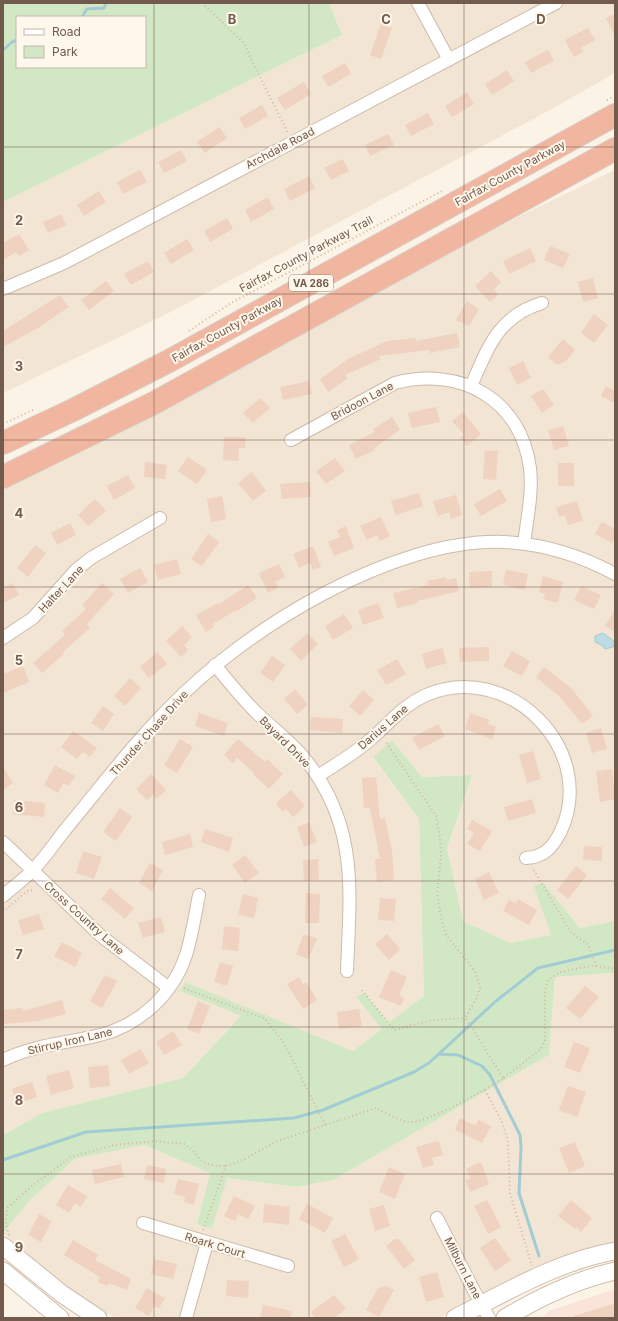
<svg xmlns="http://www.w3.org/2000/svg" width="618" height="1321" font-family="Inter,sans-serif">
<rect width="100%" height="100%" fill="#fbf3e5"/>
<path fill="#f2e5d4" d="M329,3H615V73L548,111L161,317L3,393V202L342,35Z
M615,170V921L580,928L543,882L535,887L552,935L510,943L463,921L447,848L472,775L422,777L392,740L373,758L419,819L424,996L388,1023L364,992L356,997L382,1029L353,1051L185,983L180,991L241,1016L183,1078L42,1113L3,1135V487L468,241Z
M615,973V1243L438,1318H116L86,1301L43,1268L3,1233L30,1200L75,1159L144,1145L210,1173L197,1224L212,1229L226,1178L296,1187L333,1180L549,1055L555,977Z"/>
<path fill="#fae4da" d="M615,1289V1318H542L549,1311Z"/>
<path fill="#d2e8c5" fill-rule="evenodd" d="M3,3H329L342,35L3,202ZM17,17H145V67H17Z
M392,740L422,777L472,775L447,848L463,921L510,943L551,935L534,886L543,882L580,928L615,921V973L555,977L549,1055L333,1180L296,1187L227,1178L212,1229L197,1224L210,1173L144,1145L75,1159L30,1200L3,1233V1135L42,1113L183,1078L241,1016L180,991L185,982L353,1051L382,1029L356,997L364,992L388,1023L424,996L419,819L373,757Z"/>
<path fill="#bbdde3" stroke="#a2ccd4" d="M603,633L615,642L613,647L605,649L602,645L595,642V636Z"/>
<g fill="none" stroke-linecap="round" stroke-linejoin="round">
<path stroke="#a2ccd4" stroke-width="3" d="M82,17L87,9L104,8L106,3
M3,50L12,42L17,40
M439,1054L458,1055L482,1066L490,1075L520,1135L521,1147L519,1193L539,1256
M3,1160L86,1132L294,1118L323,1110L414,1072L429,1063L496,1001L538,968L615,950"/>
</g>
<path fill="#efd2bf" d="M615,14V37L606,18Z
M381,24L392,28L381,59L370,55Z
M588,28L595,40L581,48L583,52L574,57L565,40Z
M548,50L554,61L531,73L525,62Z
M345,63L351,74L328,87L322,76Z
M507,70L514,81L492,95L485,84Z
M304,82L311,94L285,110L277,98Z
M467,92L474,104L452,117L445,106Z
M262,105L268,116L245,129L239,118Z
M428,113L434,124L411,136L405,125Z
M219,127L227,138L205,153L197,142Z
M388,134L394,145L370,156L365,145Z
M181,150L187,161L164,173L158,162Z
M343,159L349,171L331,180L324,168Z
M140,170L147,182L123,194L117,182Z
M309,176L315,188L290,201L284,189Z
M99,191L106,202L84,216L77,205Z
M268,197L274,209L251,222L245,210Z
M61,214L66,225L48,233L43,222Z
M227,218L233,229L210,242L204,231Z
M19,234L29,250L19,256L16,252L3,260V243Z
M187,239L194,250L171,264L164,253Z
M550,246L570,254L563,268L544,260Z
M530,248L536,261L509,274L503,261Z
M148,261L154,272L131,285L124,274Z
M491,271L501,282L494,289L498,295L490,302L475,286Z
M593,278L598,298L583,302L578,282Z
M106,281L114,291L89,310L81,300Z
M60,295L69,307L38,328L3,347V331Z
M467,301L479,309L469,326L456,320Z
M594,314L608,325L594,343L581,333Z
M457,333L460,347L430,353L429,350L379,356L381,359L345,375L347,379L328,392L320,379L348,359L387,341L416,338V341Z
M563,339L575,350L566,361L557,365L548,357Z
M523,361L531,378L517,385L509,368Z
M309,381L312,394L283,400L280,387Z
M606,386L615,391V403L601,396Z
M541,390H544L554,405L542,413L531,396Z
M260,398L270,408L253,423L243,413Z
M436,407L440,422L412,428L408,413Z
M463,412L481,434L467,446L460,438L464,435L452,421Z
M392,417L400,430L374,448L375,450L356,459L349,445L375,432L373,429Z
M563,426L569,446L554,450L548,430Z
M224,437H246L245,448H239L238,461L223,460Z
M485,450L498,451L496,480L483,479Z
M188,457L207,470L197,484L178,471Z
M335,458L345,471L326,484L316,471Z
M145,462L167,465L165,479L144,477Z
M558,463H574V486H558Z
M252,472L266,491L253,501L238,483Z
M128,475L135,488L114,500L107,486Z
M310,482L311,497L282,499L280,484Z
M500,489L507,501L481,516L474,504Z
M419,493L423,506L396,515L391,501Z
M456,495L462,515L451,519L449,512L438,516L433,501Z
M222,496L226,519L211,522L207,499Z
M95,499L106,511L88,526L78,515Z
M577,501L583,521L568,525L565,515L559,517L556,507Z
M381,517L390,536L380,541L377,535L367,540L360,526Z
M602,522L615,529V537L612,543L595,534Z
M70,523L76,535L57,545L51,533Z
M346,526L354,548L334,556L328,542L340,537L337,530Z
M208,534L219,542L202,566L191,559Z
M35,545L46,553L28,577L17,568Z
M313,546L321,567L313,570L310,563L299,568L293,554Z
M177,559L181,574L158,580L154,565Z
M279,564L285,577L275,582L278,588L268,593L259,573Z
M140,568L148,582L128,593L120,579Z
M506,570L528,574L525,590L503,585Z
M492,571V587L470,588L469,572Z
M543,576L563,582L558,603L543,599L545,594L539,592Z
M446,577L447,580L456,578L459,591L417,601L418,603L397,608L393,593L428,585L427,581Z
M13,583L19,595L3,603V588Z
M102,583L114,594L87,624L90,628L63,652L64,654L42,673L33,663L65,635L62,631L86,609L82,605Z
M248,585L257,598L237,611L236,610L213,624L214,627L206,632L196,615L218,603L219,604Z
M581,586L601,595L594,609L574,600Z
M378,603L384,618L363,625L358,610Z
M615,610V632L605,626Z
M344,614L353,628L333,640L325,626Z
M182,626L192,637L184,645L188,650L181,657L166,641Z
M307,633L318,644L301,661L290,649Z
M489,647V661L460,662L459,648Z
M442,648L447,663L426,669L422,654Z
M512,651L530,661L522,676L503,666Z
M157,652L167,664L149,678L140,667Z
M272,656L285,665L273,682L260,673Z
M397,659L406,674L386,685L377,670Z
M23,666L29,682L3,693V674Z
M544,667L572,689L593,716L582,724L559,696L536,677Z
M130,678L141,688L125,706L114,696Z
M295,689L308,705L297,714L284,699Z
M363,690L374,700L360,716L349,706Z
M103,706L114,714L103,731L91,723Z
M199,713L228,723L224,736L195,726Z
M470,713L489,720L488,724L496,727L492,739L465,729Z
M311,717L343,719L342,733L310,730Z
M438,724L445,736L419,750L412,738Z
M601,728L607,749L592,753L586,733Z
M73,731L97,748L90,757L83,752L77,759L61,747Z
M180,739L193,747L177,773L164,765Z
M238,739L265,762L267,759L283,774L269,789L253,774L254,773L237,758L233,763L224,755Z
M533,751L541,779L527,783L519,755Z
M55,765L75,776L69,786L63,783L58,793L44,785Z
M3,767L13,783L3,790Z
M612,769L615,799L600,802L596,771Z
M151,774L166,790L157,799L153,795L147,800L136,789Z
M376,777L380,819L385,818L392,851L394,880L377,882L375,859H380L370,808H364L362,778Z
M291,790L305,806L293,817L286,809L283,812L277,805V802Z
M532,799L536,813L508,821L504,807Z
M14,800L45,803L44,817L13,814Z
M120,808L132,817L116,841L103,832Z
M472,820L492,831L480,851L467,844L474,833L467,829Z
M309,822L317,842L304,847L297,827Z
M205,829L233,838L229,852L201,842Z
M190,834L193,847L165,855L162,842Z
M584,846L602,847V861L583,860Z
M83,851L102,857L94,879L76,873Z
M245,855L259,873L245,883L232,865Z
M318,859L319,880L304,881L303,860Z
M150,863L163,870L152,891L139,883Z
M576,866L587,875L568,899L557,890Z
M489,872L499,893L484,900L475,879Z
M110,888L134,908L125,919L101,899Z
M306,893L320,894L319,923H305Z
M243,894L258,898L254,918L238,915Z
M380,898L396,899L394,921L378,920Z
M518,899L537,910L529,925L503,911L509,900L516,903Z
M39,914L44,929L23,935L18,920Z
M161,917L165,932L143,938L138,923Z
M224,926L240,928L238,951L222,949Z
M304,934L317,939L308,959L296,954Z
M387,934L400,949L389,960L375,944Z
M62,942L82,953L75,967L54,956Z
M220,962L233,966L227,986L214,982Z
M391,970L407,977L399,995L404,998L401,1006L379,997Z
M105,975L117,981L102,1008L90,1001Z
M299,977L303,984L306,982L317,1000L303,1009L287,984Z
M585,986L599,997L580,1019L566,1008Z
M62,1000L66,1014L38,1021L3,1024V1010L22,1008L23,1011Z
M198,1001L210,1006L199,1034L187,1029Z
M359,1009L362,1026L339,1029L337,1012Z
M173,1031L182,1045L164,1055L156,1042Z
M574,1042L590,1048L580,1073L564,1067Z
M141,1049L149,1063L129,1074L121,1060Z
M108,1065L110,1086L90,1088L88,1067Z
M69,1070L74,1088L51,1095L46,1076Z
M32,1082L37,1097L17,1104L12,1089Z
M568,1086L586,1092L577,1117L559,1110Z
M460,1118L476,1126L478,1120L491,1126L482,1143L455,1130Z
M439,1141L443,1155L432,1158L434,1165L423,1168L416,1147Z
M575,1142L585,1166L569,1173L559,1148Z
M481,1162L489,1184L470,1192L465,1180L470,1179L466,1169Z
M121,1164L124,1177L95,1184L92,1170Z
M147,1165L166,1169L164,1183L144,1179Z
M389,1167L405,1174L395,1199L379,1192Z
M178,1179L199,1184L194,1205L184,1202L185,1197L174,1194Z
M68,1185L87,1196L81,1207L75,1203L69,1213L56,1205Z
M234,1196L255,1206L248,1219L238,1214L235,1221L224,1216Z
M487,1200L501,1227L488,1234L474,1206Z
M571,1200L592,1218L581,1232L576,1227L575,1229L558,1216Z
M264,1204L290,1207L289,1225L263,1222Z
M307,1204L333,1218L325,1233L299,1219Z
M384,1205L390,1226L375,1231L369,1209Z
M39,1214L52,1221L41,1242L28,1235Z
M345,1234L359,1259L344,1267L331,1241Z
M495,1238L511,1260L495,1271L480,1248Z
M395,1239H399L415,1260L404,1269L386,1246Z
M73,1240L98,1255L95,1260L131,1279L127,1290L109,1283L107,1286L98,1282L100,1277L64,1255Z
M154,1259L177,1264L173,1279L151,1274Z
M437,1272L444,1297L426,1302L419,1277Z
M227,1280L249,1281L248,1298L226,1296Z
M386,1286L394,1290L379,1317L366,1310L378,1288Z
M147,1288L165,1298L159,1308L154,1306L149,1316L135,1308Z
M334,1295L346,1309L334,1318H315L311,1312Z
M615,1303V1318H574V1316Z
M263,1305L292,1311L290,1318H260Z"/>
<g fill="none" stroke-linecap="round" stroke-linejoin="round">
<defs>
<path id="street" d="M418,3L449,60
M3,289L64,263L556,3
M471,386C488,348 498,316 542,303
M291,440L395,383C460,366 521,399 530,468C533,492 527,519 524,544
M3,638L33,618L76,570L91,558L160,518
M215,665C229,682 243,700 259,715C275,730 292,743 305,759C359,826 350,891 347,971
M318,776C336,764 356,753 372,738C391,722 402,706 426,695C509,659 600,751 560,833C552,848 544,857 526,858
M3,842L101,936L169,988
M3,896C12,888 23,880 32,871C44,859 54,844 65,830C99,789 132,745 170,707C245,629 393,538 504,542C543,544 580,555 615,574
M3,1060C33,1045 68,1043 100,1035C140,1025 173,994 186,955C192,936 195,915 199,895
M437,1218L472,1287L489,1318
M143,1223L288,1266
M186,1318L207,1243"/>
<path id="secondary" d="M3,1246L62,1294L98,1318
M3,1271L60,1318
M455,1318C507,1292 558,1261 615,1251
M505,1318C540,1297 575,1280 615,1271"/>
<path id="highway" d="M3,443L73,410L169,361L615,115
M3,477L154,403L615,149"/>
</defs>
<use href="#street" stroke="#ccbbac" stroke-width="14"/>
<use href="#secondary" stroke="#d0bdad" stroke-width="19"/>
<use href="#highway" stroke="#d8d1cd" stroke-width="24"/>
<path stroke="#d3b6a2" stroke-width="2" stroke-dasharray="1 3" stroke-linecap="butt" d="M202,3L245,44L249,55L288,133
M607,100L615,96
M189,331L231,303L444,190
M3,424L35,409
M3,912L27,891L33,890
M596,966L615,969
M184,988L265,1019L284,1043L325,1125
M362,990L394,1030L432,1020L465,1018
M504,1078L541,1049L545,1040V990L548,980L560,972L584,967L596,966L588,944L578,938L570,931L532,867
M485,1090L502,1122L508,1141L510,1193L532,1266
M203,1230L226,1166L245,1159L275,1142L376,1108C386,1113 398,1121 410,1122C428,1123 487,1089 504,1078C489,1059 480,1037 465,1018L477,997L480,988L475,971L446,935L441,917L437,893L441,857L440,838L436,816L385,741
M9,1235L6,1224L7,1208L32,1186L71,1157L114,1145L155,1141L185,1144C203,1159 199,1166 226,1166"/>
<use href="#street" stroke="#fff" stroke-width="12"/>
<use href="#secondary" stroke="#fff" stroke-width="17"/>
<use href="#highway" stroke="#f1b6a0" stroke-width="22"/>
</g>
<path fill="none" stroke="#725a4c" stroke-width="1" stroke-opacity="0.55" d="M154,3V1318M309,3V1318M464,3V1318M3,147H615M3,294H615M3,440H615M3,587H615M3,734H615M3,881H615M3,1027H615M3,1174H615"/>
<g text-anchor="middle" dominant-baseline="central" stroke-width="4" stroke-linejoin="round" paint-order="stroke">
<rect fill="#fef7eb" stroke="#9c897c" stroke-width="1" x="289" y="275" width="44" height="16" rx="3"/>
<g font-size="10" font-weight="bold" fill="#725a4c">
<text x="311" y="283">VA 286</text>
</g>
<g font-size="11" fill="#725a4c" stroke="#fef7eb">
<text transform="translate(280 148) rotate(-28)">Archdale Road</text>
<text transform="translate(510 173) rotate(-29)">Fairfax County Parkway</text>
<text transform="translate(306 254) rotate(-28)">Fairfax County Parkway Trail</text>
<text transform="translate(227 329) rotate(-29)">Fairfax County Parkway</text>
<text transform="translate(362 401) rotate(-28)">Bridoon Lane</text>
<text transform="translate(61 589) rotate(-47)">Halter Lane</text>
<text transform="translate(383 727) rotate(-41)">Darius Lane</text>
<text transform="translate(149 733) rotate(-48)">Thunder Chase Drive</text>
<text transform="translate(285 742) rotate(45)">Bayard Drive</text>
<text transform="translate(84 918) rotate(42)">Cross Country Lane</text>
<text transform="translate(70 1041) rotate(-13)">Stirrup Iron Lane</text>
<text transform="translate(215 1245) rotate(17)">Roark Court</text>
<text transform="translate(463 1268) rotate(63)">Milburn Lane</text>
</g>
</g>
<g font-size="13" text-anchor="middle" font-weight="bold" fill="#725a4c" stroke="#fef7eb" stroke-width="4" stroke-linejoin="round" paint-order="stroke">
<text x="232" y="24">B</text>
<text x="386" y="24">C</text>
<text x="541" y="24">D</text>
<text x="19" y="225">2</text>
<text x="19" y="371">3</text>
<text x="19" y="518">4</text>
<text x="19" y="665">5</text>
<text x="19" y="812">6</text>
<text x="19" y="959">7</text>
<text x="19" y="1105">8</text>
<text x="19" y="1252">9</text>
</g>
<rect width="618" height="1321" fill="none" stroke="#725a4c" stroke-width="8"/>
<rect x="16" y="16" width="130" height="52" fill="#fef7eb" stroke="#c6b8ab"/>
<rect x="24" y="29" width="20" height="6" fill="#ffffff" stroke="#c6b8ab"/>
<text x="52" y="36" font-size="12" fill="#725a4c">Road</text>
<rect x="24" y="46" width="20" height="12" fill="#d2e8c5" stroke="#c6b8ab"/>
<text x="52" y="56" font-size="12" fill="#725a4c">Park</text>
</svg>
